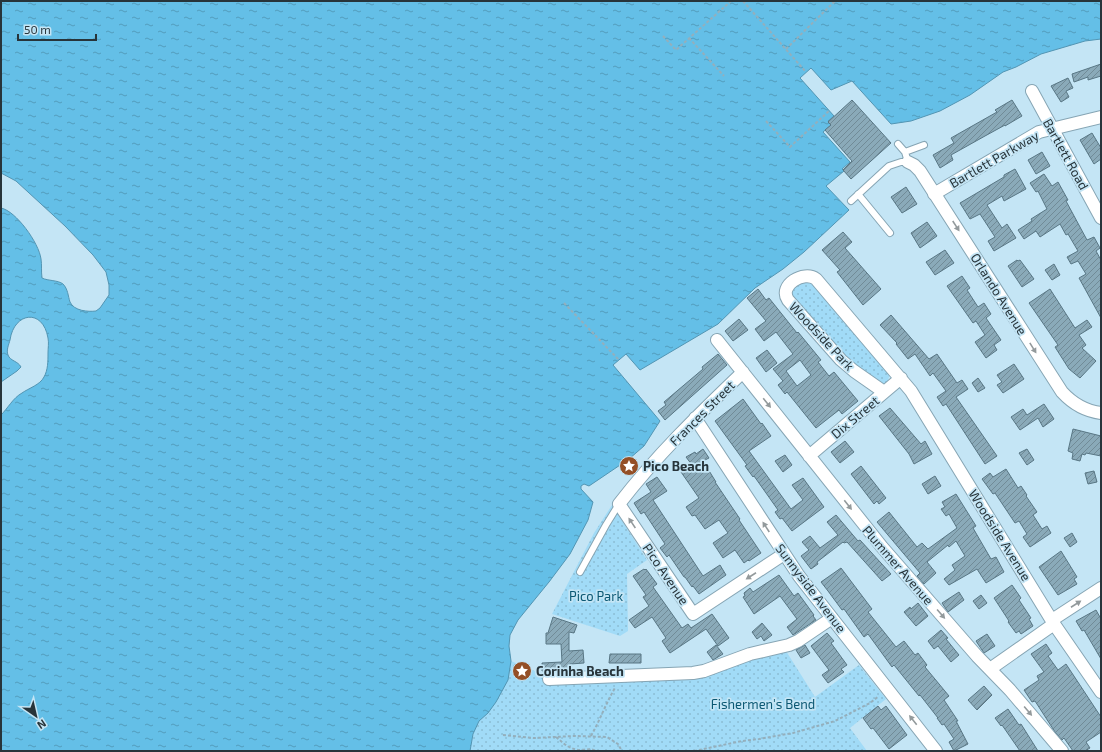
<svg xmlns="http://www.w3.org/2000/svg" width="1102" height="752" font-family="'Exo 2',sans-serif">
<defs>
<pattern id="park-dots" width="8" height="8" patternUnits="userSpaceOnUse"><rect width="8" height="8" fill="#a1dbf7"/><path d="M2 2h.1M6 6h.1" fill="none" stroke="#8bbdd4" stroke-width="1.8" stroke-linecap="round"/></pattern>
<pattern id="water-ripples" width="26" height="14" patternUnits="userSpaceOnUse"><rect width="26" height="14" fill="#64bfe7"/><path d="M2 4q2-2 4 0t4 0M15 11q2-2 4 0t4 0" fill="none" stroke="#529cbc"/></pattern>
<pattern id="building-hatch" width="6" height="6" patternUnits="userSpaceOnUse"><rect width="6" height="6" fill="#8aaab9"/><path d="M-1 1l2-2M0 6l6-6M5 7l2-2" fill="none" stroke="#718b97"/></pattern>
</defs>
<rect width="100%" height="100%" fill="#c4e5f5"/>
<path fill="url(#park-dots)" d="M804,282L812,283L889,372V377L887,383H881L852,364L791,296C793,288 796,285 804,282Z
M612,505L647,560L627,574L628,631L620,636L552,614L594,533Z
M786,651L815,697L859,665L886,699L850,728L867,751H470C472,741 473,730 479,721C482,717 487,714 490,710C502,694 507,681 511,661L544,675L693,677L749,659Z"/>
<path fill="url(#water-ripples)" stroke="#5295b3" d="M1,1H1101V39L1085,41L1041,54L1016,67L1003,72L970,95L940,111L911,121L891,124L852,81L831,90L811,68L800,78L834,116L828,121L831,125L823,132L850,162L842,169L844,171L826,186L849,210L804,252L783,269L755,288L718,324L640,370L626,354L613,365L660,421L644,446L629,459L589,486L584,484L581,486V489L593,502L588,520L570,554L549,582L518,620L510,635L509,646L511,661L508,680L496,702L488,713L479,721L473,734L470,751H1V415C8,408 13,398 22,393C29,388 40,385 44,377C48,370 48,361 48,353C48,348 49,343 48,338C43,308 14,312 10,340C9,344 6,350 8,355C10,361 18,361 21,367L17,371L1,382V208C16,211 39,243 41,259C42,265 41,271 42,278C48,281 58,280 63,284C68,289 68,296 70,302C74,311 88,312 96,311L100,308L109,295V285L106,272L93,255L65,226L16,181L1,173Z"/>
<path fill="url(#building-hatch)" stroke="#587684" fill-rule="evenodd" d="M1101,64V76L1088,80V77L1074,82L1072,74Z
M1068,78L1073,88L1066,91L1069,97L1061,102L1051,86Z
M852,100L891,143L851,179L843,170L852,161L825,130L831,125L828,122Z
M1012,100L1022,116L1005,126V125L985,136L951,155L953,160L940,168L933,155L954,143L951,138L997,112L995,110Z
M1092,133L1101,148V159L1094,164L1080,140Z
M1042,152L1050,166L1036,174L1028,160Z
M1015,169L1026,189L1004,201L1002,196L987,205L1002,228L1007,224L1016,238L994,251L988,241L995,237L980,214L970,219L960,203L1004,177V175Z
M1044,174L1052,186L1058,182L1068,200L1066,201L1087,240L1094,237L1100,248L1096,251L1101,260V318L1079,278L1086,274L1078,261L1071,264L1067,257L1078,251L1068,234L1066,235L1060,224L1040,237L1036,231L1024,239L1018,230L1032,221L1031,219L1047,209L1038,191L1036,192L1030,183Z
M906,187L917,204L902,213L891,197Z
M927,222L937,236L920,248L911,233Z
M843,232L852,242L845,248L881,289L863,305L837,272L840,270L822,250Z
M945,250L954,263L935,275L926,262Z
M1017,260L1018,261L1020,260L1034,279L1022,287L1008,266Z
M1054,264L1060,275L1052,280L1045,270Z
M962,276L970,288L967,290L978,307L984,303L991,314L986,318L1001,340L994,345L997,350L986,358L975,342L985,335L976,321L973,323L947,286Z
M758,289L766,300L769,298L797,333L798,332L821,360L818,362L829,376L834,372L858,401L842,414L839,410L816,428L787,392L785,394L778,385L783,381L773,369L793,354L776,332L764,341L755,329L766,321L747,298ZM800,360L811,375L797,386L786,371Z
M1050,289L1075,328L1087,320L1092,327L1079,335L1086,345L1082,348L1096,361L1080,378L1069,369L1055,347L1058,345L1029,303Z
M891,315L929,359L937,354L957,383L962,380L968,389L956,397L997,456L985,464L946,404L943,406L937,397L946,391L933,373L930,376L915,354L908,359L896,344L897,343L880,325Z
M739,319L748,330L733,341L725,331Z
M767,350L777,363L766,372L756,358Z
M718,354L727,365L665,420L658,411L666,405L664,402L703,369L702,367Z
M1014,364L1024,379L1003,393L997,385L1002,382L997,375Z
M978,378L985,388L978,392L972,383Z
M743,399L761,424L762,423L771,436L749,451L791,509L803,500L792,485L803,478L824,507L792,531L782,518L780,519L775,512L778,510L754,476L753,477L745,466L747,465L715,421Z
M1044,404L1054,419L1043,427L1038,418L1020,430L1011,417L1023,409L1027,415Z
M890,408L921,444L925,441L932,454L914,464L909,454L879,416Z
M1073,429L1101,436V456L1086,453L1085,455L1082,454L1080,461L1072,459L1073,453L1068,451Z
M845,441L854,452L840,463L831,452Z
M703,449L709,458L703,461L716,482H715L740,519L739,520L761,553L749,561L748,560L744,563L735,550L723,558L713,543L728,533L719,520L705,529L695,515L692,516L686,507L699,498L681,472L692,465L686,457L695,452L696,454Z
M1027,449L1034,460L1027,465L1019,453Z
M785,455L792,465L783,472L775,461Z
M861,466L886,498L879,504L877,501L874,504L851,474Z
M1006,469L1018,488L1021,486L1027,495L1026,496L1037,512L1033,515L1042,529L1047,526L1051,533L1030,547L1023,537L1027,534L1019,521L1015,523L995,493L993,494L982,479L990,473L993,477Z
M1094,471L1097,482L1088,484L1085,473Z
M935,476L941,486L928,494L922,484Z
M657,477L667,491L653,500L703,576L720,565L726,575L699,594L693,586L692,587L685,577H684L669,555L667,557L660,548L665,544L644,512L641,514L634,503L651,492L646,484Z
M956,494L976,526L973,528L991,559L996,557L1004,572L986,583L977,569L949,585L944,579L955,570L952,565L965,556L956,541L949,547L948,545L927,562L936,573L924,584L917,576L920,573L877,522L889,512L917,547L922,543L928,549L957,528L949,514L946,516L941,509L945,507L942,502Z
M836,515L858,541L860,540L891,574L882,581L847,542L844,543L843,542L817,562L818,564L811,569L801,556L809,550L802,542L810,536L820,548L838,535L827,522Z
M1072,533L1077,542L1070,547L1064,538Z
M1061,551L1077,577L1074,579L1077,584L1058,595L1039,567Z
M841,568L872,609L868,612L896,647L904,641L915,655L918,653L927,665L925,667L949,696L944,700L958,721H956L968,744L954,751L949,742L954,739L944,724L942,725L937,718H938L920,695L919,696L894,665L892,667L868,634L864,637L844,609L842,610L828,591L821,582Z
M644,569L645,570L646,569L657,584L653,587L682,628L688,624L691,628L712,614L729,638L718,646L706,629L670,653L662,641L666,638L652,617L635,628L629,620L649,606L643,597L646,595L633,576Z
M779,575L794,596L798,593L814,615L813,616L816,620L793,635L787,627L797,619L780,596L754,614L743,597L745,596L744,593L750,588L753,592Z
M1012,585L1021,598L1019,600L1031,618L1029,619L1033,626L1021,634L1019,631L1016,633L1008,622L1009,621L994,598Z
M959,592L964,600L948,612L942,603Z
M981,595L987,603L979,609L973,601Z
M918,603L928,616L916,626L904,612L910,607L911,609Z
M1096,610L1101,619V659L1084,630L1082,631L1076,621Z
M553,617L577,625L574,633L569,632V651L583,650L584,663L570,664V670L542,671V663L562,662L561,644H546V633H548Z
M762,623L772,635L764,641L761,636L757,639L752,632Z
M941,630L948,638L946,639L959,655L951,662L938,646L934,649L928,641Z
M827,633L834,641L831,643L847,665L841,669L844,672L828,683L822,675L829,670L811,646Z
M987,634L995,646L984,653L976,641Z
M1046,644L1052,653L1048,656L1058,670L1066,664L1101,717V732L1086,742L1090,748L1085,751H1073L1064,738L1062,740L1055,732L1035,701L1032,702L1024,690L1039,680L1037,676L1044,672L1031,654Z
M716,645L723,654L713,660L707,652Z
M805,645L810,653L801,658L796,650Z
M610,654H641V663H609Z
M984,686L992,695L977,710L968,700Z
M878,706L881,710L886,706L907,735L889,749L873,728L871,729L863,718Z
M1008,709L1019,725L1021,724L1038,751H1020L1002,725L1001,726L995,718Z"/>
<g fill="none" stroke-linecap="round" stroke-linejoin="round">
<defs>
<path id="service" d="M898,144L905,152L924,145
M858,194L890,233
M851,201L889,166L901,162H908L905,152
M580,572L606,525L619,504"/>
<path id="minor" d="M1032,91L1101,218
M908,162L914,165L920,171L1062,392C1073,404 1085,411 1101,413
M934,194L1039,132L1101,117
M717,340L882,547L977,656L1010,690L1062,751
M743,372C699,414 656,456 619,504L693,614L784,554
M884,392L854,371L841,360L788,300C778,285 804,270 816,279L911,391L1054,624L1101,692
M695,418L799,576L936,751
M809,456L901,378
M1052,620L1101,588
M990,669L1054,624
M549,679L693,673L704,671L750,654L789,645L798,641L832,618"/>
</defs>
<use href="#service" stroke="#86a5b4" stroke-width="8"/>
<use href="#minor" stroke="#86a5b4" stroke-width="14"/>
<path stroke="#94afbc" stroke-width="2" stroke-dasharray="3 2" stroke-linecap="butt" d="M743,1L806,72
M663,36L676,50L731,1
M689,38L724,76
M786,49L835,1
M766,121L790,147L829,111
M564,303L619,360
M503,735L534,738L574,736L607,737L618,744L622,751
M591,736C600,720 606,703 615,688
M556,737C563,743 569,749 579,750C585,750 591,748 596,751
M694,751L742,741L759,739L793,733L835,721L870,703L879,696"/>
<use href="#service" stroke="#fff" stroke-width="6"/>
<use href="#minor" stroke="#fff" stroke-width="12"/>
</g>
<defs><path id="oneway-solid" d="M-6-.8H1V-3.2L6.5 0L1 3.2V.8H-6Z"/></defs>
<g fill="#939a9c">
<use href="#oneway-solid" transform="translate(956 226) rotate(57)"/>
<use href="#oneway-solid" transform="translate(1033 348) rotate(58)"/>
<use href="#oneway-solid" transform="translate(767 403) rotate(51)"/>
<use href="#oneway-solid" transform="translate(848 505) rotate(52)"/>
<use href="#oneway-solid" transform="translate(632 523) rotate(-124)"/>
<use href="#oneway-solid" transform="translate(766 527) rotate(-123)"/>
<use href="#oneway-solid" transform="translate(751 576) rotate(147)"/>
<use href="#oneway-solid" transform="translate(1076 604) rotate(-33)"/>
<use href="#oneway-solid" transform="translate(941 614) rotate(49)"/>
<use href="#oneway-solid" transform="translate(1028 711) rotate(50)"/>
<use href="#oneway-solid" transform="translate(913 720) rotate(-128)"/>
</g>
<defs>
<symbol id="sight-disc" viewBox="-11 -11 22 22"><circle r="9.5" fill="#944f26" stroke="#c4e5f5"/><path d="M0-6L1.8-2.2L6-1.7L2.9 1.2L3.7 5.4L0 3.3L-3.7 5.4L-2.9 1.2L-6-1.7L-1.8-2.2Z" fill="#fff"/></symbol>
</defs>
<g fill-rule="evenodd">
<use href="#sight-disc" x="618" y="455" width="22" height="22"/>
<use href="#sight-disc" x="511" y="660" width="22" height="22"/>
</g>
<g text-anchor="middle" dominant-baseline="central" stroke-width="3.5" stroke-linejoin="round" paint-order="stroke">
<g font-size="13" fill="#27343a" stroke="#c4e5f5">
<text transform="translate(1066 154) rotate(61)">Bartlett Road</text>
<text transform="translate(994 159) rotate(-30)">Bartlett Parkway</text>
<text transform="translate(999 294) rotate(58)">Orlando Avenue</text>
<text transform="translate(822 336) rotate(47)">Woodside Park</text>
<text transform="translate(702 413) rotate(-45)">Frances Street</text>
<text transform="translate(855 417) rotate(-40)">Dix Street</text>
<text transform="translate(1000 535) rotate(58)">Woodside Avenue</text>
<text transform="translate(898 565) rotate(49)">Plummer Avenue</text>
<text transform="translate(666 574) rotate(56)">Pico Avenue</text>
<text transform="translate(811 588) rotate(53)">Sunnyside Avenue</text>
</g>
<g font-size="13" font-weight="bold" fill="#27343a" stroke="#c4e5f5" text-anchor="start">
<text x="643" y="466">Pico Beach</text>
<text x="536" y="671">Corinha Beach</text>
</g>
<g font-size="13" fill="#0c5873" stroke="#c4e5f5">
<text x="596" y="596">Pico Park</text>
<text x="763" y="704">Fishermen's Bend</text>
</g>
</g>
<rect width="1102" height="752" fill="none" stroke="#27343a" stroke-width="4"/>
<g transform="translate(36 716) rotate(146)" stroke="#c4e5f5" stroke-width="3" paint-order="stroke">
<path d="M0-3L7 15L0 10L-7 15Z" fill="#27343a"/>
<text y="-6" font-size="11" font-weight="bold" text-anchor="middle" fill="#27343a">N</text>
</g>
<path d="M18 34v6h78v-6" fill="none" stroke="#27343a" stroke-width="2"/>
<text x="24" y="34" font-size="12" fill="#27343a" stroke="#c4e5f5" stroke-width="3" paint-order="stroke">50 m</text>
</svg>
